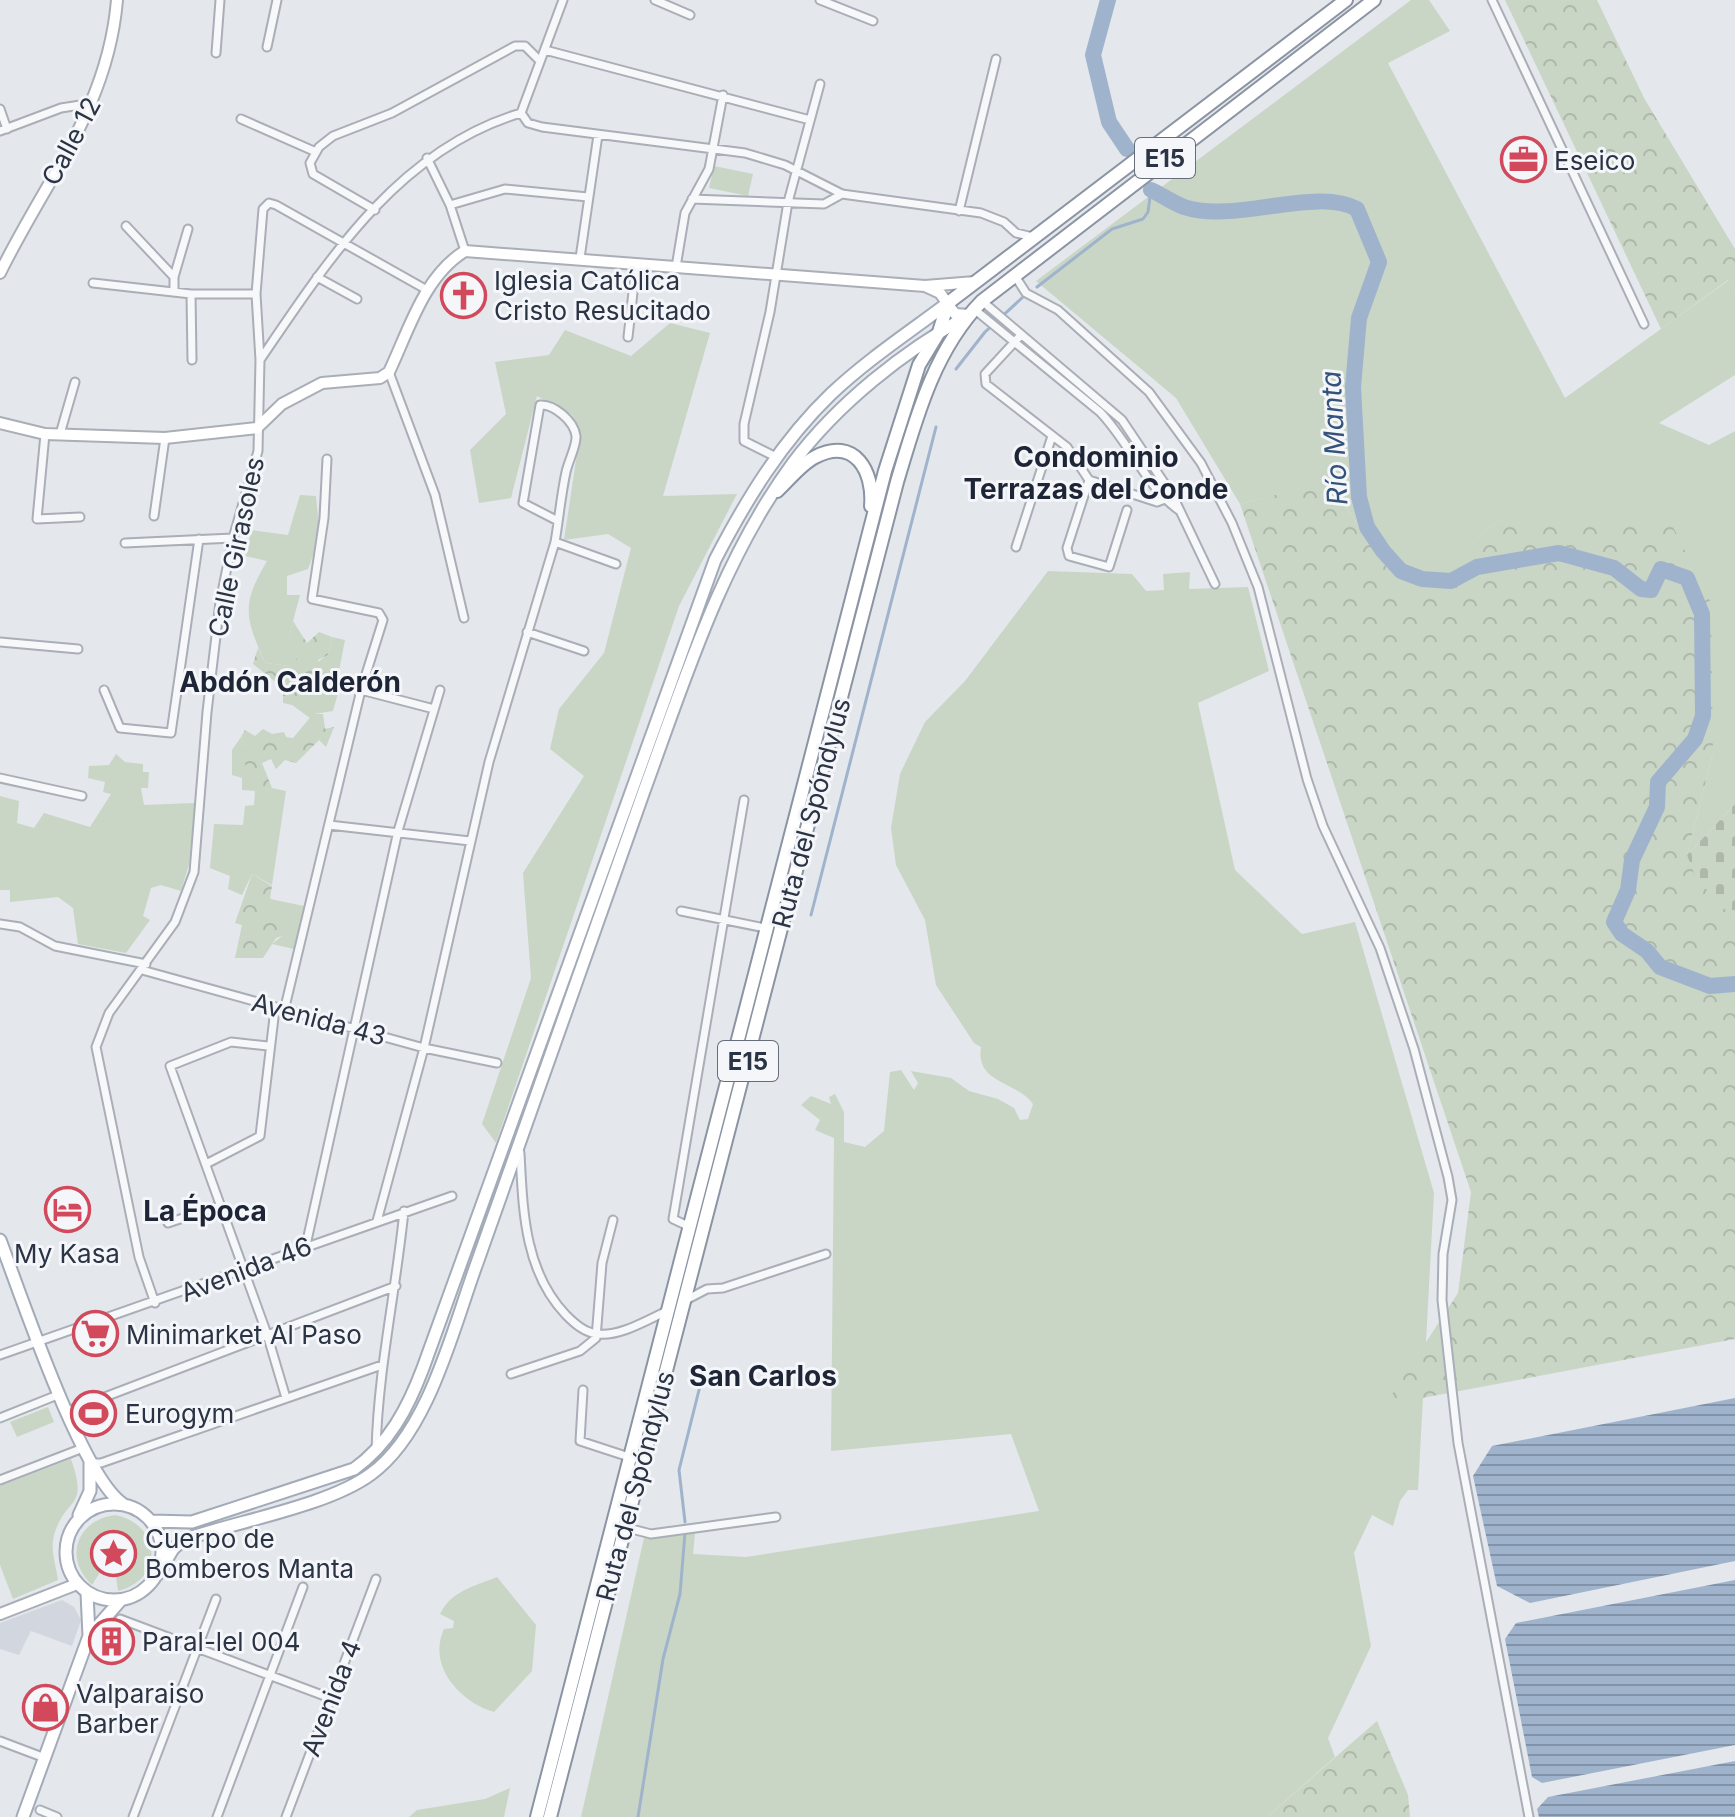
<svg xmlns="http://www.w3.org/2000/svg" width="1735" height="1817" font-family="Inter,sans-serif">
<defs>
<pattern id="forest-crowns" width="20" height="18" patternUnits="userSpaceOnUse" patternTransform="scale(2)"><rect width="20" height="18" fill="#c9d6c5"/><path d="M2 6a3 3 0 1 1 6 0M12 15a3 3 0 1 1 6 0" fill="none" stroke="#adb8ab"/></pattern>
<pattern id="cemetery-stones" width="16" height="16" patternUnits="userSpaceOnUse" patternTransform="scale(2)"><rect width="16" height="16" fill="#c9d6c5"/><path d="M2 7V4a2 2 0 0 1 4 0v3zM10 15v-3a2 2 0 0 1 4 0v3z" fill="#adb8ab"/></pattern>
<pattern id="water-rules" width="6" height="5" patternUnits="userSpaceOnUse" patternTransform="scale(2)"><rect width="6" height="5" fill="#9fb4cc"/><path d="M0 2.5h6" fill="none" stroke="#8293a7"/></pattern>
</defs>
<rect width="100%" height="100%" fill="#e4e7ec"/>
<path fill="#d2d6de" d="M62,1600L74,1607L81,1620L72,1646L31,1631L19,1655L0,1649V1623Z"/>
<path fill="#c9d6c5" d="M1411,0H1429L1450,31L1388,63L1565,398L1729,280L1735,290V375L1659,423L1709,445L1735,431V804L1687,855L1713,753L1502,518L1407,598L1329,482L1240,504L1176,398L1036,281Z
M714,166L753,174L748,196L709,188Z
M670,323L710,333L663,496L737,494L679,606L496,1143L482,1124L531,978L523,873L584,776L550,749L559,709L604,653L631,548L608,534L564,540L580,434L572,415L537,396L511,498L479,503L470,450L506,414L495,362L549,355L565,330L631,356Z
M300,495L316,496L320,537L308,569L287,576V595H300L289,636L300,656L290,666L265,663C245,617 241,605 267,561L246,556L251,530L288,535Z
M1048,571L1132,574L1146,591L1164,590L1163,574L1190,572L1189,589L1248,587L1269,671L1198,703L1235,870L1302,934L1355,922L1434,1193L1418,1490H1408L1400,1501L1393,1526L1372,1515L1354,1553L1371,1646L1328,1738L1335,1757L1267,1817H581L644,1538L695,1533L693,1554L746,1557L1039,1511L1011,1434L831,1451L834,1138L815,1130L820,1120L801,1105L811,1096L831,1104L829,1097L835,1094L844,1112V1142L865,1147L884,1131L890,1072L901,1070L914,1090L918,1083L911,1071L951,1078L969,1091L998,1099L1014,1108L1020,1120L1028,1119L1033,1104C1017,1081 975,1084 981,1047L974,1043L936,985L925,920L896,865L891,828L900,774L925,722L965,681Z
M332,637L345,640L338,676L345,678L342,693H338L333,711L314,714L310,718L292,705C305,689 310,664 328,655Z
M241,737L245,745L252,746L266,791L272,788L286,791L272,885L252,874L242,895L228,889L230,876L210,868L214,824L243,825L245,806L254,805L255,791L242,790V778L232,775V750Z
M116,754L125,762L143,764V772H149L148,788H141L144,805L195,803L189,864L181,891L161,885L151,888L143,916L150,920L126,953L78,944L73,908L58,897L10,902V890H0V796L19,801L17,823L34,828L44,813L90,827L111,794L103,792L105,782L88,778L89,766L109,765Z
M270,899L309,907L298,950L272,944L282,936V923Z
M48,1407L54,1422L17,1437L10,1422Z
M71,1459C89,1511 66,1495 54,1535C50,1550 56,1565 58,1580L13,1599L0,1565V1486Z
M115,1515C161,1524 165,1579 118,1591L115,1569L104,1566L92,1585C63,1558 77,1520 115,1515Z
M497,1577L536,1625L532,1671L494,1712C460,1702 427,1666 444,1629L453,1628L454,1621L440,1614C451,1591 475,1586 497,1577Z
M510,1788L504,1817H409L417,1810L485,1799Z"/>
<path fill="url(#forest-crowns)" d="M1505,0H1597L1644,98L1735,249V290L1728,280L1661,329Z
M1328,481L1407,597L1502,518L1669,519L1711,603L1713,753L1687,855L1735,920V1339L1385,1405L1458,1293L1471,1192L1240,504Z
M293,621L307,643L319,632L332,637L328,655L318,660L325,674L322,691L304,692L292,705L283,703V688L253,664L258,648L265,663L290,666L299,656L289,636Z
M313,714H323L325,729L334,727L326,747L319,740L296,763L285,760L276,769L271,759L262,763L272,788L267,791C250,781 245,771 243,752L251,746L245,745L241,737L245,730L255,736L263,729L272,734L284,732L286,737L293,738Z
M252,874L272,886L270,898L283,908L282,922L295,918L300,930L291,940L282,936L276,938L263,958H235L242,925L235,923Z
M1377,1721L1408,1795L1410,1817H1267Z"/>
<path fill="url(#cemetery-stones)" d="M1735,804V920L1696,878L1687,855Z"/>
<path fill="url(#water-rules)" d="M1735,1398V1561L1530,1603L1497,1586L1473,1476L1492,1446Z
M97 1552a16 16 0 1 1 32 0a16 16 0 1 1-32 0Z
M1735,1580V1745L1542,1783L1532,1777L1505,1639L1516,1623Z
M1735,1761V1817H1539L1537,1809L1548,1797Z"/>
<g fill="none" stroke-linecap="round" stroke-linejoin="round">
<path stroke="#9fb4cc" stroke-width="3" d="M1037,287L1112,229L1143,219L1148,212L1151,190
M956,369L985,332L1023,297
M811,915L936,427
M685,1522L679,1470L703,1374
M638,1817L663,1659L680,1594L685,1533"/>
<path stroke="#9fb4cc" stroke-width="16" d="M1108,0L1093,55L1109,122L1127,149
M1151,190C1162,195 1173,203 1184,207C1234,224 1317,186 1357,209L1379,262L1359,318L1353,387L1359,497L1367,527L1383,551L1401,571L1422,579L1451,581L1477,567L1559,553L1614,568L1641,589L1651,590L1661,569L1687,578L1702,614L1703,716L1695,739L1658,782L1657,807L1632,860L1628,890L1614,922L1622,934L1647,951L1660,967L1710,986L1735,984"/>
<defs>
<path id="street" d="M655,0L690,15
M820,0L873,21
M1492,0L1644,324
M267,47L277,0
M545,50L810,120
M216,53L220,0
M0,109L7,129
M521,113L528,123L542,127L745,153L785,165L842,194L981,213L1004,222L1016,233L1033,237
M241,119L316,152
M0,131L61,108L93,103
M427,158L450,205L465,251
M692,199L824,204L842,194
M450,205L505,189L588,197
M375,210L313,174L310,163L319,147L333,136L392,113L515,46H525L539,60
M959,211L996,59
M126,226L174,277V291
M580,258L598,135
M676,267L685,213L709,169L723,95
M1015,276L1026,293L1058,310L1149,392L1201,463L1232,523L1258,587L1307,779L1323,826L1380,948L1414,1049L1448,1177L1452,1200L1443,1254L1442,1300L1458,1443L1529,1817
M174,277L188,229
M317,277L357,299
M93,283L191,294H256
M191,294L192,360
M982,301L1122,420L1173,496L1215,584
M974,309L1100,412C1129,442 1146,487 1180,511
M1021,335L985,374L986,384L1067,447L1089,480L1157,502L1173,496
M628,337L636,265
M260,360C328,260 399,149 521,113L563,0
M389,372L435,495L464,618
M45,434L37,519L80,517
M60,434L75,382
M776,457L744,441V424L770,312L788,202L820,84
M1089,480L1067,548L1069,556L1109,567L1127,510
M154,516L165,438
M555,542L616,564
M125,543L233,538
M1016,547L1052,436
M527,632L584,651
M0,642L78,649
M104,690L120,728L171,733L199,539
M361,690L434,709
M0,778L82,796
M329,825L470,841
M681,911L765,928
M0,924L20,927L55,946L146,964
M142,970L424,1048L497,1063
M284,1011L361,690L383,620L379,613L312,599L324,518L327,459
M268,1046L231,1042L170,1066L267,1334L286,1398
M520,1153C523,1210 524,1271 566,1315C575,1324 584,1332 597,1334C620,1337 647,1320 667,1311
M206,1164L260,1136L275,1009
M377,1221L424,1048L489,762L555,542C559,519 561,495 566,472C568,462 577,445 576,436C574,421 554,404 540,405L523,503L558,521
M168,1223L219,1206
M688,1226L673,1219L744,800
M306,1245L398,831L440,690
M684,1301L707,1289L723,1288L826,1254
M155,1303L139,1257L96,1047L109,1013L175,922L194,872L207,712L220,602L233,538L258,451L260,360L256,294L263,209L269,203L276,205L427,290
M0,1355L452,1196
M511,1374L580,1351L596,1338L602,1263L613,1220
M583,1390L580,1441L629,1457
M68,1411L396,1286
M0,1418L60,1394
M376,1451C378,1370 396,1291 404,1211
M90,1463H101L382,1365
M0,1480L83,1448
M624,1527L651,1534L776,1517
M120,1619L330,1698
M0,1741L45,1758
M40,1810L57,1817
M133,1817L216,1599
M217,1817L303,1587
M286,1817L376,1579"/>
<path id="secondary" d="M0,273C46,179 108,108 117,0
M927,287L940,293L955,314L969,315
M0,423L45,434L165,438L257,428L282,404L322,383L380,378L389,372C409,330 424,276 465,251L925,286L975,282
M0,1614L77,1584"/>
<path id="primary" d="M0,1240C21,1295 81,1476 123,1504
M66 1552a48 48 0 1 1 96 0a48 48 0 1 1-96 0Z
M79,1515L90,1491V1463
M151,1521L192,1522L354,1469C389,1444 408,1408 423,1368L715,560C746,500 782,441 831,394C867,360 908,333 948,303
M158,1574L173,1549L183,1540C237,1521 328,1506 371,1474C429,1432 453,1328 477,1263C534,1106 587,948 644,791C685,679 721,561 793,463C838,403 904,351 969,315
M87,1593L89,1636
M23,1817L89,1636L120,1601"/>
<path id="highway" d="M777,491C789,480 801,464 815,457C855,436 874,472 871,506
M537,1817L885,471L919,365L939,332L948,303L1346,0
M550,1817L897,482C916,418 934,350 982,301L1374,0"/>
</defs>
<use href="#street" stroke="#a9aeb7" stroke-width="11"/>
<use href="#secondary" stroke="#a9aeb7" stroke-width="14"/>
<use href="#primary" stroke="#a3abb8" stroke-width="15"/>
<use href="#highway" stroke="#8b94a3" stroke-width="16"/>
<use href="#street" stroke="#f7f8fa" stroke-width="7"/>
<use href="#secondary" stroke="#fff" stroke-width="10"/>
<use href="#primary" stroke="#fff" stroke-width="11"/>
<use href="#highway" stroke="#fff" stroke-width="12"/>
</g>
<defs>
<symbol id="office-ring" viewBox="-11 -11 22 22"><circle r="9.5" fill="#f4f6f9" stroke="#d1495b" stroke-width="1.5"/><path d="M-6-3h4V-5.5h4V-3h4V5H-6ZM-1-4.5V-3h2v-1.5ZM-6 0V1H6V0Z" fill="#d1495b"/></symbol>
<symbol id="church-ring" viewBox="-11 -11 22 22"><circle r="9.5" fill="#f4f6f9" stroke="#d1495b" stroke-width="1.5"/><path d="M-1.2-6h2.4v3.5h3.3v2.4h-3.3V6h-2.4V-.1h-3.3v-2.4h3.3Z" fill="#d1495b"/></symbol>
<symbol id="hotel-ring" viewBox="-11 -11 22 22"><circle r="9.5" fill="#f4f6f9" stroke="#d1495b" stroke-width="1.5"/><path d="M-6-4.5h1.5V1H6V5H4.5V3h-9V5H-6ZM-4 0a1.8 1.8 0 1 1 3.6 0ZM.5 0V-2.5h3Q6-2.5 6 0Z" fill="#d1495b"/></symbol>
<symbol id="supermarket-ring" viewBox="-11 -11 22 22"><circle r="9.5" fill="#f4f6f9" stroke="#d1495b" stroke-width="1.5"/><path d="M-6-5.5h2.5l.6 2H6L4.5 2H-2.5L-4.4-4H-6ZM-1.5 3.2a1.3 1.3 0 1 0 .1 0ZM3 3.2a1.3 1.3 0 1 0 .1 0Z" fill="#d1495b"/></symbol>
<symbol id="stadium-ring" viewBox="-11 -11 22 22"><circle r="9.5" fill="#f4f6f9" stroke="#d1495b" stroke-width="1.5"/><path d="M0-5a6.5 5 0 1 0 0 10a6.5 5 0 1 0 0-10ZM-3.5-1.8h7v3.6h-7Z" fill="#d1495b"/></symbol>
<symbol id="sight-ring" viewBox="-11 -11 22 22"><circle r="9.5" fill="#f4f6f9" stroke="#d1495b" stroke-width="1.5"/><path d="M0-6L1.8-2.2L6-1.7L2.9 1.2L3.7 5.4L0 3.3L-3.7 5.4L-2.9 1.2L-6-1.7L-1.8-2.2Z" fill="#d1495b"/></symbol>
<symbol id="building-ring" viewBox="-11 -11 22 22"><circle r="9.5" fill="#f4f6f9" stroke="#d1495b" stroke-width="1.5"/><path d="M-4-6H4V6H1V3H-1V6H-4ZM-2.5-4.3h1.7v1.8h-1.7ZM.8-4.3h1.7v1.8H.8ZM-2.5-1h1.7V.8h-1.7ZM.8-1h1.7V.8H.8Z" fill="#d1495b"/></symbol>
<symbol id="shop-ring" viewBox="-11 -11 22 22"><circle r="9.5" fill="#f4f6f9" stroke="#d1495b" stroke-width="1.5"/><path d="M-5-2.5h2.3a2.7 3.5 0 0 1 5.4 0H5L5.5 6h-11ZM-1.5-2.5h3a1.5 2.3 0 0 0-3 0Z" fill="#d1495b"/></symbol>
</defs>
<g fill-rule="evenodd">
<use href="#office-ring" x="1498" y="134" width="51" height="51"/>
<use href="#church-ring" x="438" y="270" width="51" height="51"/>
<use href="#hotel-ring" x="42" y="1184" width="51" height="51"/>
<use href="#supermarket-ring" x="70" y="1308" width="51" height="51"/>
<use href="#stadium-ring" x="68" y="1388" width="51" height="51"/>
<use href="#sight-ring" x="88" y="1528" width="51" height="51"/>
<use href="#building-ring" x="86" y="1616" width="51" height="51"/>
<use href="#shop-ring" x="20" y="1682" width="51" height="51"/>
</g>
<g text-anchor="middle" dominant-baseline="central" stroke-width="6" stroke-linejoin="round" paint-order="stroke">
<g fill="#f4f6f9" stroke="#676e7b" stroke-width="2">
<rect x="1135" y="138" width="60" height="40" rx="6"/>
<rect x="718" y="1041" width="60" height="40" rx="6"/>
</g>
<g font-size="24" font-weight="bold" fill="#2b3445">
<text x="1165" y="158">E15</text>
<text x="748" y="1061">E15</text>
</g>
<g font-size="26" fill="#2b3445" stroke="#f4f6f9">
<text transform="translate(71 141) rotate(-62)">Calle 12</text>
<text transform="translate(236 547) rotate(-78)">Calle Girasoles</text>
<text transform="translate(811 813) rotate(-75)">Ruta del Spóndylus</text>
<text transform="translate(319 1019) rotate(15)">Avenida 43</text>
<text transform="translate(246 1269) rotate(-21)">Avenida 46</text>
<text transform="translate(635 1486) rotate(-75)">Ruta del Spóndylus</text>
<text transform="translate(331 1698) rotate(-69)">Avenida 4</text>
</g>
<g font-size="26" fill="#2b3445" stroke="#f4f6f9" text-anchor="start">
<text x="1554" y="160">Eseico</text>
<text x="494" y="280">Iglesia Católica<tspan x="494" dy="30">Cristo Resucitado</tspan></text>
<text x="67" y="1253" text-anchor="middle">My Kasa</text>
<text x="126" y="1334">Minimarket Al Paso</text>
<text x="125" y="1413">Eurogym</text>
<text x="145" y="1538">Cuerpo de<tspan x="145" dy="30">Bomberos Manta</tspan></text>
<text x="142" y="1641">Paral-lel 004</text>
<text x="76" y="1693">Valparaiso<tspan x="76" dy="30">Barber</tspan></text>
</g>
<g font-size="28" font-style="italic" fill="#34527a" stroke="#f4f6f9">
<text transform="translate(1334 438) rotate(-93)">Río Manta</text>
</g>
<g font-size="28" font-weight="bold" fill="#1d2536" stroke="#f4f6f9">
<text x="1096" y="457">Condominio<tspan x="1096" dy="32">Terrazas del Conde</tspan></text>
<text x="290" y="682">Abdón Calderón</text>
<text x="205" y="1211">La Época</text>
<text x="763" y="1376">San Carlos</text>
</g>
</g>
</svg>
